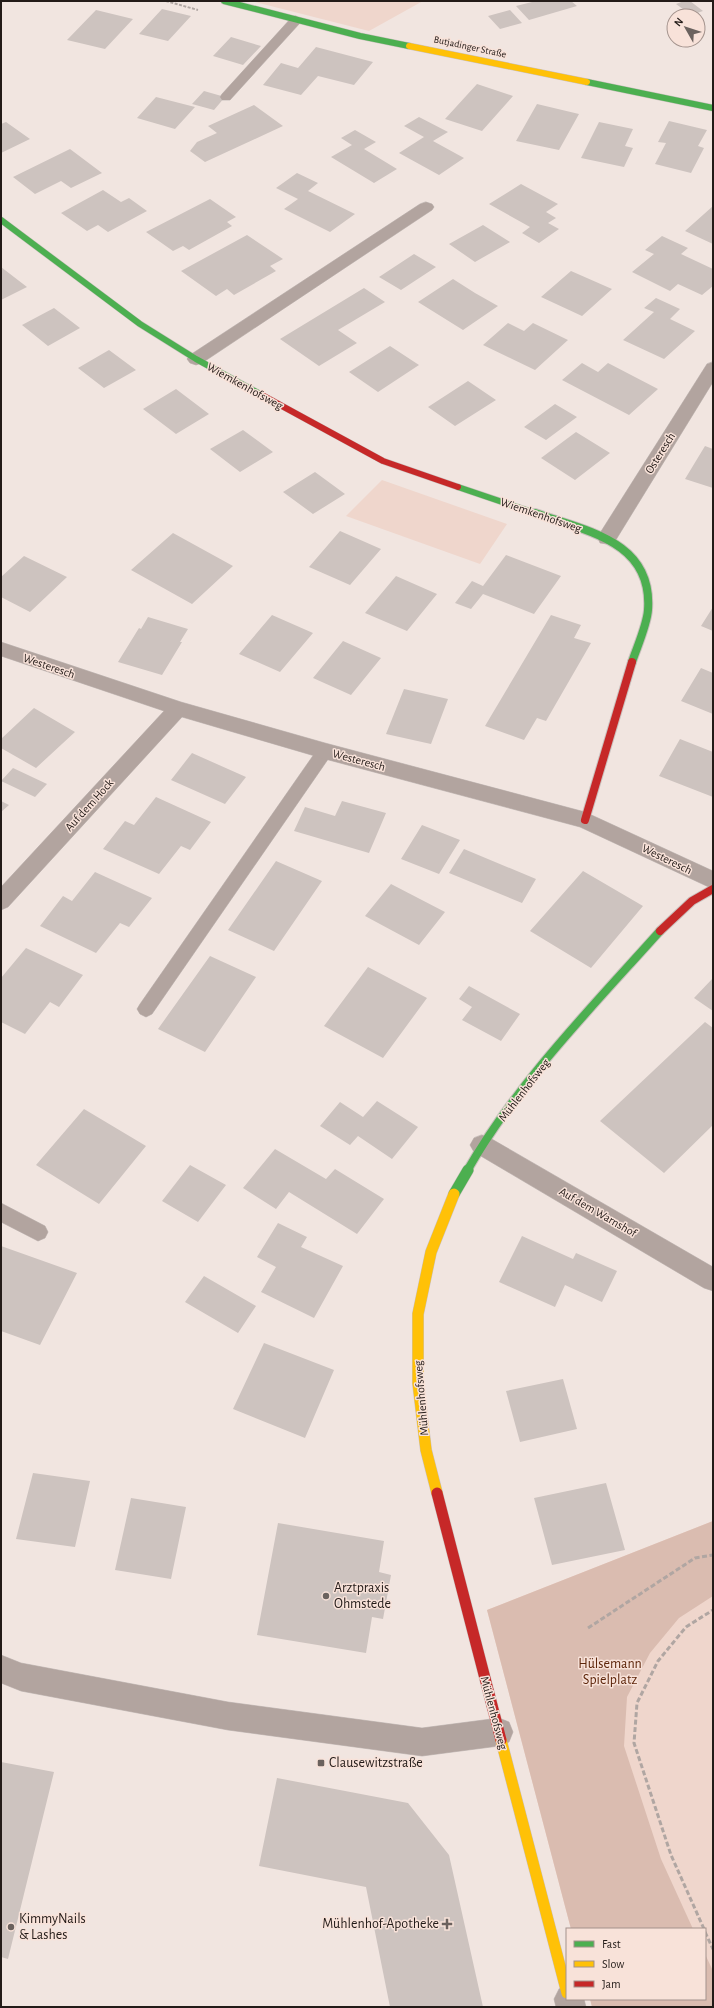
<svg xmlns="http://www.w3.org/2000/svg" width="714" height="2008" font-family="'Alegreya Sans',sans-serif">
<rect width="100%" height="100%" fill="#f1e5e0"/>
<path fill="#efd6cc" d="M251,1H423L369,31Z
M382,480L507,524L480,564L346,516Z
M713,1521V2007H592L590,1999H705V1929H571L487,1610Z"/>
<path fill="#dabcb0" d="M713,1521V1596L679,1618L650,1653L627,1697L624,1746L661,1859L693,1929H571L487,1610Z
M705,1954L713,1971V2007H592L590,1999H705Z"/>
<path fill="#cdc3bf" d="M536,1H571L577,6L529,20L516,6Z
M684,1H690L703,11L691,15L676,4Z
M162,9L191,16L168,41L139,34Z
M96,10L133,19L105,49L67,40Z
M510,10L522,23L500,29L488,16Z
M231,37L261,46L243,65L213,56Z
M316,47L373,62L354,85L318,76L301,95L263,85L281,63L298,68Z
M477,84L513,96L482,131L445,119Z
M204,91L225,97L214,110L192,104Z
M156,97L195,107L175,129L137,118Z
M537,104L579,114L559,150L516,141Z
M254,105L283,126L205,162L190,151L197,142L217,133L208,126Z
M419,117L448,132L433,141L464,158L439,175L399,153L424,137L404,126Z
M669,121L707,130L698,146L704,148L691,173L655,164L666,143L658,142Z
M6,122L30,139L1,153V124Z
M599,122L633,129L625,146L633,148L624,167L581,158Z
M355,130L376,142L364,149L397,169L374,183L331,157L352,145L341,138Z
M70,149L102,173L71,188L61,181L35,194L13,177Z
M297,173L318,183L308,191L355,214L330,232L284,209L298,199L276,188Z
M521,184L558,204L546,212L556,218L548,223L559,229L539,243L522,233L530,227L489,204Z
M103,190L121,202L129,198L147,211L108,232L98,225L87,231L61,213Z
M210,199L236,217L227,222L232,226L189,250L183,246L173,251L146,232Z
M713,206V244L685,231Z
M483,225L510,242L475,262L449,244Z
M247,235L283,259L270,266L276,271L234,295L227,289L216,296L181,271Z
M662,236L688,248L681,254L713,269V286L702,295L678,284L670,291L632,272L654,254L645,250Z
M414,254L436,267L401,290L379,277Z
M1,267L27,287L1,300Z
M571,271L612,289L582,316L541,297Z
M453,279L475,293L498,306L463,330L418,302Z
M364,288L385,302L338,330L357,343L319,366L280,339Z
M656,298L680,309L670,319L695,331L664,359L623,340L654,312L644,308Z
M54,308L80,328L48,346L22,325Z
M508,323L524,331L533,323L568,340L535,370L483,345Z
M390,346L419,365L378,392L349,372Z
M109,350L136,370L104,388L78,368Z
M582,363L598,372L608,363L658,389L629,415L562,380Z
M468,381L496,400L455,426L428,407Z
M176,389L209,414L176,434L143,409Z
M555,404L577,417L546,440L524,427Z
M243,430L273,452L240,472L210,449Z
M576,432L610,453L575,480L541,458Z
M705,446L713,449V488L685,479Z
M315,472L345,494L313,514L283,492Z
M340,531L381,549L350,585L309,567Z
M173,533L233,566L192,604L131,570Z
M506,555L561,576L534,614L483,594L471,609L455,603L472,581L483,586Z
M24,556L67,577L30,612L1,597V577Z
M396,576L437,594L407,631L365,613Z
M713,607V631L701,626Z
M272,615L313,633L280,672L239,654Z
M551,615L581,625L574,638L591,643L546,721L537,718L524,740L485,726Z
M148,617L188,629L180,642H182L162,675L118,662L139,628L141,629Z
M343,641L381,658L351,695L313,678Z
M701,668L713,673V714L681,701Z
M404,689L448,699L431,744L386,734Z
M34,708L75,732L36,768L1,748V739Z
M680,739L713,752V797L659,776Z
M192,753L246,777L225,804L171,780Z
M13,768L47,784L35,797L1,781Z
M156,797L211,822L190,850L181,846L159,874L103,849L125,821L134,825Z
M1,801L9,805L1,812Z
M342,801L386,813L369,853L294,831L305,807L335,816Z
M422,825L460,840L439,874L401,859Z
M464,849L536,879L522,903L449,873Z
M276,861L322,881L274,951L228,930Z
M583,871L643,906L591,968L530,931Z
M95,872L152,898L129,927L120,923L96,953L40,926L63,896L72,901Z
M391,884L445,912L419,945L365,916Z
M26,948L83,975L59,1007L50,1002L25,1034L1,1022V978Z
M210,956L256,977L205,1052L158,1029Z
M368,967L427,998L383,1058L324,1026Z
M713,978V1011L694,998Z
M469,986L520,1014L501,1041L462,1020L472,1007L459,999Z
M705,1022L713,1028V1125L664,1173L600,1121Z
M377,1101L418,1127L392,1159L358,1136L350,1145L320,1126L340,1102L363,1117Z
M84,1109L146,1146L99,1204L36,1165Z
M275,1149L326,1179L335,1169L384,1199L357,1234L289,1192L276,1209L243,1188Z
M190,1165L226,1185L198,1222L162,1201Z
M278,1223L307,1237L301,1247L343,1266L314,1318L261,1292L276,1267L257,1257Z
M522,1236L573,1259L576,1253L617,1271L602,1302L565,1285L555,1307L499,1282Z
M1,1246L77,1273L40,1345L1,1331Z
M204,1276L256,1306L238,1333L185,1302Z
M264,1343L334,1370L305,1438L233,1409Z
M563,1379L577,1429L520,1442L506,1391Z
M33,1473L90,1481L75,1547L16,1539Z
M606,1483L625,1550L552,1565L534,1498Z
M131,1498L186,1507L171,1579L115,1570Z
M278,1523L384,1541L379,1572L391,1575L383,1619L372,1617L366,1653L257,1635Z
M1,1762L54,1772L8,1959L1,1957Z
M277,1778L408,1803L449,1855L483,2007H390L366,1887L259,1866Z"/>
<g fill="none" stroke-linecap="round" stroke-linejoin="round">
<defs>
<path id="lane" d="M296,16L302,20L300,23L230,100H222L220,97L222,94L292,17Z
M325,745L331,747L333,751L331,755L152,1014L146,1017L140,1014L137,1009L140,1004L319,747Z
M1,1203L45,1226L48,1232L45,1238L38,1241L1,1222Z"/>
<path id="street" d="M426,202L432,204L434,207L432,210L202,363L196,365L190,363L187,359L190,355L420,204Z
M713,362V382L614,543L607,544L600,543L598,538L600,533L707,364Z
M1,642L181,702L325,743L585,812L713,871V889L580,827L325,759L182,717L8,907L1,910V887L164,711L1,656Z
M482,1135L490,1138L713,1267V1291L704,1288L474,1152L470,1145L474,1138Z
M1,1655L21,1663L228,1702L422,1728L499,1718L509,1722L513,1732L509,1742L499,1746L422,1756L228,1730L21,1691L1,1683Z
M567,1985V1999H584L586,2007H556L554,1999L559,1989Z"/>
<path id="fast-far2" d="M224,1L360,36L409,46
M587,82L713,108
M1,220L140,324L196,359L260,394
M458,487L538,514"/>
<path id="fast-far1" d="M535,513C586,531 653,541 648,610C647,625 637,647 632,662
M467,1171C518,1082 592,1007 660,931"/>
<path id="fast" d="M454,1194L468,1170"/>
<path id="slow-far1" d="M409,46L587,82"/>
<path id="slow" d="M437,1493L426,1450L418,1383V1314L431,1252L454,1194
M501,1740L567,1993"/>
<path id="jam-far2" d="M260,394L383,461L458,487"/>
<path id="jam-far1" d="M585,820L632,662
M660,931L692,901L713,889"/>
<path id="jam" d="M437,1493L501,1740"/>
</defs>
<use href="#lane" stroke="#cac1be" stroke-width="1"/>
<use href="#street" stroke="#cac1be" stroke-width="1"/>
<use href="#fast-far2" stroke="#cac1be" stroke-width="7"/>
<use href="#fast-far1" stroke="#cac1be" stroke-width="10"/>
<use href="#fast" stroke="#cac1be" stroke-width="12"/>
<use href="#slow-far1" stroke="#cac1be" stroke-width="7"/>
<use href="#slow" stroke="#cac1be" stroke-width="12"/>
<use href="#jam-far2" stroke="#cac1be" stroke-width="7"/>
<use href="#jam-far1" stroke="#cac1be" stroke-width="10"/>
<use href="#jam" stroke="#cac1be" stroke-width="12"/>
<path stroke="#b0a6a2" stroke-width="2" stroke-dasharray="3 1.5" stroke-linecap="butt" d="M166,1L198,10"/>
<path stroke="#b0a6a2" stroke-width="3" stroke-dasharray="5 2.5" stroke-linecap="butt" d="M588,1628L695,1558L713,1555
M704,1929L671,1855L634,1743L637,1703L658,1661L686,1627L713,1610
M705,1932L713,1949"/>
<use href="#lane" fill="#b2a49f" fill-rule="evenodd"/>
<use href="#street" fill="#b2a49f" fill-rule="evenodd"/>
<use href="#fast-far2" stroke="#4caf50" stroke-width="6"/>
<use href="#fast-far1" stroke="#4caf50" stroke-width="8"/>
<use href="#fast" stroke="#4caf50" stroke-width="11"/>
<use href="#slow-far1" stroke="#ffc107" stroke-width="6"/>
<use href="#slow" stroke="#ffc107" stroke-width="11"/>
<use href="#jam-far2" stroke="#c62828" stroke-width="6"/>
<use href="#jam-far1" stroke="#c62828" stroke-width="8"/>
<use href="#jam" stroke="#c62828" stroke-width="11"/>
</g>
<g fill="#6b625e" stroke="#f8e2d9" stroke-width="1.5">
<circle cx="326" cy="1596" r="4"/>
<rect x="317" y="1759" width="8" height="8" rx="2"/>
<path d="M445 1918h4v4h4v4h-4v4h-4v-4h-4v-4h4z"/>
<circle cx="11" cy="1927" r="4"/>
</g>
<g text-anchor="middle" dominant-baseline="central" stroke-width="3" stroke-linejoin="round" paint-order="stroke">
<g font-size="10" fill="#231b18" stroke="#f8e2d9">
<text transform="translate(470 47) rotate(12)">Butjadinger Straße</text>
</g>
<g font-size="12" fill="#231b18" stroke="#f8e2d9">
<text transform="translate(245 386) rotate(29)">Wiemkenhofsweg</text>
<text transform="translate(660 453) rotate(-58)">Osteresch</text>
<text transform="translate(541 515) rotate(19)">Wiemkenhofsweg</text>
<text transform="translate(49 666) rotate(19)">Westeresch</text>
<text transform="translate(359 760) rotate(15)">Westeresch</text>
<text transform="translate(89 805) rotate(-48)">Auf dem Hock</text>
<text transform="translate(667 859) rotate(26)">Westeresch</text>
<text transform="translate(524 1090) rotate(-52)">Mühlenhofsweg</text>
<text transform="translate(598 1212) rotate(30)">Auf dem Warnshof</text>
<text transform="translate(421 1398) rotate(-95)">Mühlenhofsweg</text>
<text transform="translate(494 1713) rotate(75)">Mühlenhofsweg</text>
</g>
<g font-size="14" fill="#231b18" stroke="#f8e2d9" text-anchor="start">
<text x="334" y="1588">Arztpraxis<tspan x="334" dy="16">Ohmstede</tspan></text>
<text x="329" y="1763">Clausewitzstraße</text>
<text x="19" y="1919">KimmyNails<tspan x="19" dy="16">&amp; Lashes</tspan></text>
<text x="439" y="1924" text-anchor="end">Mühlenhof-Apotheke</text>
</g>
<g font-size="14" fill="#5d250a" stroke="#f8e2d9">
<text x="610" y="1664">Hülsemann<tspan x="610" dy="16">Spielplatz</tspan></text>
</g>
</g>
<rect width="714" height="2008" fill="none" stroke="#231b18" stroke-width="4"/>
<rect x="566" y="1928" width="140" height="72" fill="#f8e2d9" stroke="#a3928c"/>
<rect x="574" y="1941" width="20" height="6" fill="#4caf50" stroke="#a3928c"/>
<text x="602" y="1948" font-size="12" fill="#231b18">Fast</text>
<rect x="574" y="1961" width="20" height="6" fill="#ffc107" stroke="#a3928c"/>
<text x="602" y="1968" font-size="12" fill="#231b18">Slow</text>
<rect x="574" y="1981" width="20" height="6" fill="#c62828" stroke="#a3928c"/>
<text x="602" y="1988" font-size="12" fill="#231b18">Jam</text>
<g transform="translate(686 28) rotate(309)"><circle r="19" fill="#f8e2d9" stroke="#a3928c"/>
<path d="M0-3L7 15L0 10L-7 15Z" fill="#6b625e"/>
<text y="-6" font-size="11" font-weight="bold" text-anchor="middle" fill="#231b18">N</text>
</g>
</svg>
